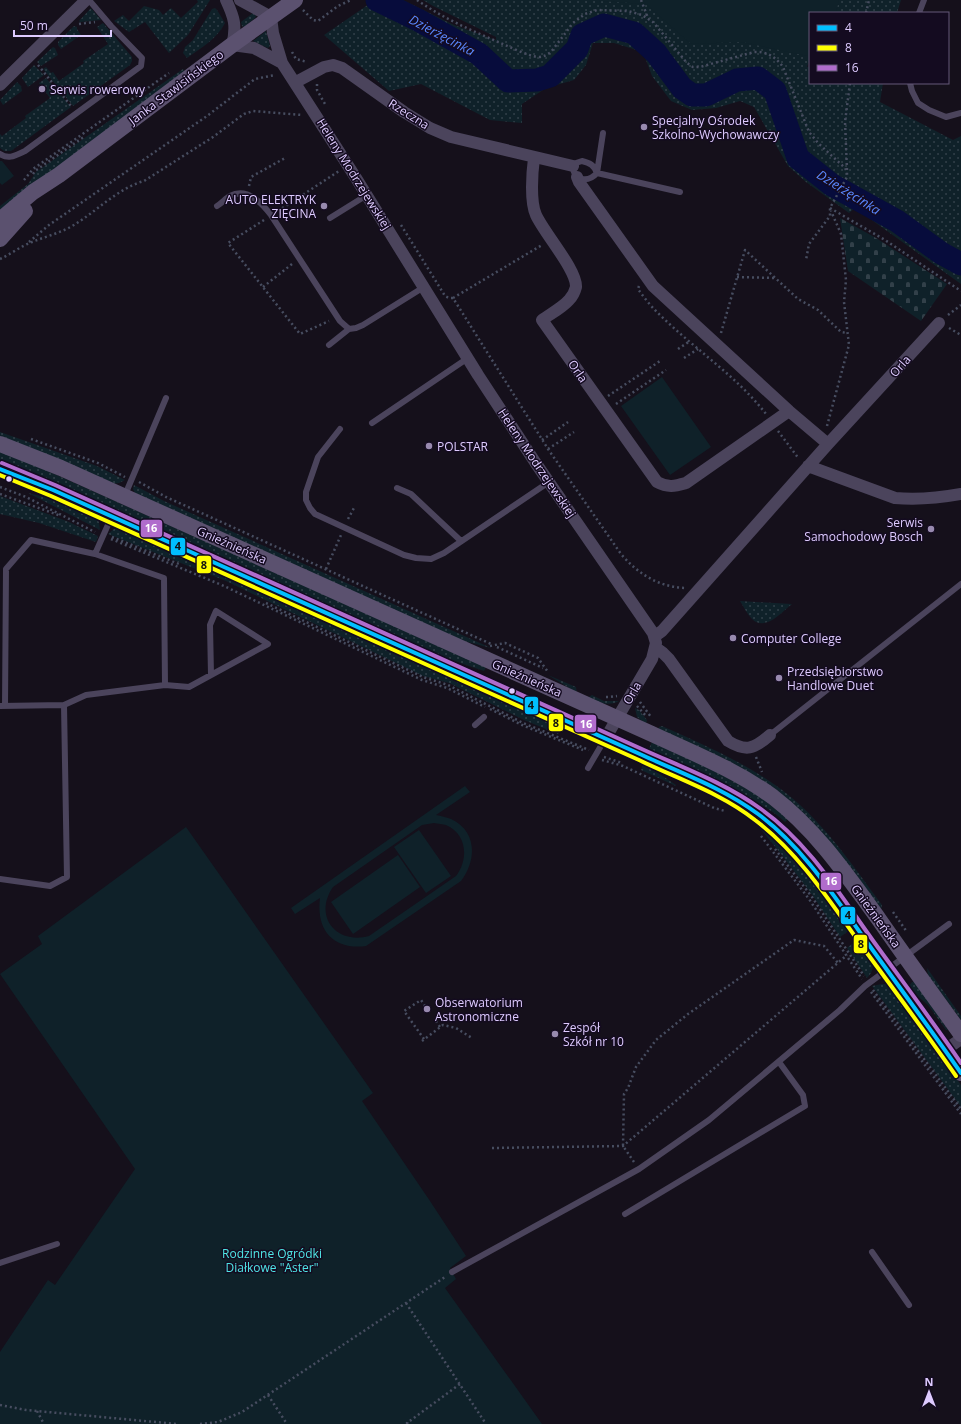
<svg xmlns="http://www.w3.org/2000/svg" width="961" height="1424" font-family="'Open Sans',sans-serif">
<defs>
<pattern id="grass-dots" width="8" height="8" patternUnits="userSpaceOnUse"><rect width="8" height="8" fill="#0f2129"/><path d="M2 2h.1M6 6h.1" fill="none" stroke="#324049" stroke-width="1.8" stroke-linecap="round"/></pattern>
<pattern id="cemetery-stones" width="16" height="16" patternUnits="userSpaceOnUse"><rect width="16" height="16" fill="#0f2129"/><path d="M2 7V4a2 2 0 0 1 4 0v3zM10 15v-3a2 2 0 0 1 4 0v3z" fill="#324049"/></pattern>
</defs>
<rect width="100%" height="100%" fill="#15101b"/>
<path fill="url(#grass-dots)" d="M197,0H210L188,35L169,53L145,22L129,32L114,21L123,15L129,21L144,6L159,10L163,15L171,8L181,18L198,2Z
M375,0H403L454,25L496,40V37L433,6L423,0H827L810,13V59L807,67L810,66V83H883L880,102L953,140L961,136V284L855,208L849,213L806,182L788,166L754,107L740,101L716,108L692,110L671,101L652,76L643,52L614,43H593L586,65L574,80L546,88L522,104V123L490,120L421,84L389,91L324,35Z
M829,0H901L897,13H827Z
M91,8L101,20L80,22L79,21Z
M215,8L217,10L225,23C217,39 201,48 187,58L183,53L185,47L193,40L212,9Z
M253,13L256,16L255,18L244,27L242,26L241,22Z
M103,23L132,57V61L130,65L73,106L43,69L46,67L51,73L53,72L59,81L84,63L83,61L108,44L97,27Z
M74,26L77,27V29L81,35L61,49L58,45V42Z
M266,31L270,46L268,48L253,41Z
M53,47L55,48L58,55L41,66L37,62Z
M34,65L44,75L28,87L22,78Z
M183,69L185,72L0,212V206L28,184L36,172Z
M46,78L71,107L11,151H4L0,148V134L2,136L26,118L25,116L50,98L39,83Z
M17,82L21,86L22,91L3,105L0,100Z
M0,432L97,466L125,480L119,483L112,484L0,437Z
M0,451L21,459L486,667L484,671L442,657L0,462Z
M134,485L164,501L491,648L460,640L135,493L133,489Z
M28,493L61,501L96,517L99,522L100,530Z
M0,496L69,522L98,536L96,542L39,523L0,514Z
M122,528L562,726L558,734L524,720L449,683L423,676L226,581L108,534L114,529Z
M740,601L792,604C782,612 765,632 752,619C747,614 744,607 740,601Z
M548,675L576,687L577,693Z
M592,695L604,701H619C608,707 598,702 587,698Z
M635,708L639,710L647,720L646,724L637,717Z
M662,726C702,744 742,761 778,787C821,818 851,863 882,905L881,910L830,843L658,730L659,727Z
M652,742L707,767L755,793L788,819L785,822C770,808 751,799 732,790C705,776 677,763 648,751Z
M643,763L676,785V786L641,770Z
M739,810C758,823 776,837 791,854C813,877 831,904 850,930L840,937L813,896L781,854L758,826Z
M857,940C866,952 881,965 867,978L847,948Z
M927,968L961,1016V1020L928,975Z
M912,982H915L948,1030H946L928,1005L909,989V986Z
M882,984H886L892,988L961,1085V1107L872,986Z"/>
<path fill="url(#cemetery-stones)" d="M840,218L876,238L947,284L921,321L848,271Z"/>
<path fill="#0f2129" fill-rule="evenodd" d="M600,0H839L836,13H810V56H807L742,42L691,44L646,4L599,1Z
M0,161H2L14,176L2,185L0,183Z
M662,377L711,447L670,475L621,406Z
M465,786L470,792L436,815C441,816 446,817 451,819C477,831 477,860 461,881L366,946C333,950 316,930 320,898L295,914L291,908ZM434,823C438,824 443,824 446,825C467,834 469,859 456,876L369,936C336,945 313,916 333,887L422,825Z
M186,827L373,1093L362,1101L430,1201L466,1256L450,1268L456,1279L445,1288L542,1424H0V1352L48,1280L55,1285L135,1169L0,974L42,944L38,936Z
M419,830L451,876L426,893L394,847Z
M398,855L420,887L353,934L331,902Z"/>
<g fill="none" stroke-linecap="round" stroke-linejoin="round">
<path stroke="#070c3c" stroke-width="23" d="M377,0L418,20L479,54L508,81L537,80L550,76L577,49L582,35L604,25L634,33L656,53L682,88L692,95H706L737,80L758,78L775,91L798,158L832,185L897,221L941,253L961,264"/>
<path stroke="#474d60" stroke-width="2.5" stroke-dasharray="2 3" stroke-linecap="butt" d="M417,0C444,19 475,32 505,45C515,49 526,55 537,57C543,57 547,55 551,52L573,23L585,14L597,10L628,11L642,15L653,22L687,63L693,67H700L754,52C766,51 776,57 783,67L809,132L818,143L845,168L847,172V177L830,208V216L809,244L806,260
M641,0L648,18
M303,10L313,20L318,21L338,6L351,0
M866,13L869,0
M79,24L95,22
M292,52L296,59L307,62
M38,65L71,106
M317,84V90L325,104
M847,170L845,122L850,83
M33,174L35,171L85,136
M24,180L33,169L169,73
M249,186L251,177L285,158
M830,208L885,240L961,291
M278,211L339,171
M264,220L228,243L300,334L329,321
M401,225L445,296L449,298H453L548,449L621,554C638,574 659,587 685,588
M29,242L49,225L207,116L255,79L275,75
M0,259C11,254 21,246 32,242C47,236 64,232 77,223C99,209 119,188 144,181L213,137L244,114L253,111L302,115
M737,277L774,278
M639,286L638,289C643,296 649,304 655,310C691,347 735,374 766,414
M263,287L292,264
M453,298L542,245
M948,315L961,305
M949,328L961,335
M721,333L745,250L798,299L818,310L841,332L847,333
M678,349L690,341
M684,358L698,349
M608,396L660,361
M616,404L666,370
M827,426L849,345L844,302L846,280L841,234L831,211
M778,431L799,459
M31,439L98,463L125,477
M542,440L568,422
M548,449L574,432
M139,482L166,497L491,644
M0,487L26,497L95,532
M0,494L61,516
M348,519L354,508
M112,537L179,564
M111,539L224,586L422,680L447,688L485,707
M326,569L341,535
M266,603L423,677L448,685L523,723L589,750
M490,646L505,643L538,658L548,672
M497,647L543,668
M606,697H610L617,696
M640,702L651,717
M637,706L646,716
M490,709L522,725L583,750
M604,757L622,763
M756,757L762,772
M602,760L623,766L714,808L725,811
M761,836L809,899L862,979
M775,849L812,897L864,976
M893,912L907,932
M873,990L961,1109
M871,992L961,1114
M436,1021L440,1027
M424,1039L404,1011L421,1000L428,1010
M422,1041L443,1025L456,1028L472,1038
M492,1148L623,1146L847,955
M634,1162L623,1146L624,1094L628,1088L636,1067L656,1040L688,1014L794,940L824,946L838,963
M406,1303L486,1424
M268,1395L287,1424
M0,1405L26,1410L177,1424
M37,1411L44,1424
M200,1424L218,1422L242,1412L445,1277
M408,1424L407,1423L460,1384"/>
<path stroke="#4b445c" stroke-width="6" d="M919,13L924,0
M910,83L912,91L918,103L929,110L946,117L961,113
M603,133L597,173L680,192
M0,154C9,160 16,155 25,151L141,66L142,58L111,26L89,0
M582,161C590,163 594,165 597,173C588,183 573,181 573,166L576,163Z
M217,206C222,203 226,198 230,196C247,187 262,203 271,215L340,321L349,329L356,328L363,325L424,287
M330,218L367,195
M329,345L349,329
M372,423L468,358
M340,429L318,457L306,492V500L310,508L315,514L404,555L416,558L431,559L444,553L549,482
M397,488L411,494L461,541
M125,495L166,398
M95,554L164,578L165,685
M0,706L64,705L86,695L165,685L189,687L268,644L216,611L210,625L211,675
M5,706L6,569L31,540L95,554L111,518
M475,725L484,717
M770,735L961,584
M588,768L605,739
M0,879L50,886L67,877L64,705
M625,1214L805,1106L803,1095L779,1062
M872,1252L909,1305
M0,1263L57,1244
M452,1272L639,1169L709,1120L840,1010L865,986L949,924"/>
<path stroke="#4b445c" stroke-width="12" d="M226,0C234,17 237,26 232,45L254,48L282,63
M240,0L271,17L273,33L282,63L356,178L478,375L535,462L653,633L656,643L652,659L605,739
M296,82L324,67L333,65L342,68L404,112L430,128L451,137L573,166
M0,85L86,0
M534,158C532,173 530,202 536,215C544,233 577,270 576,287C575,291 572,297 569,300C562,308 550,314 542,320L657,482C668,488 675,486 686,483L789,411
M577,177L579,182L653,286L789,411L828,444
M808,466L895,498C917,500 939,498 961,494
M655,636L662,631L828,444L939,323
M656,648L663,653L669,659L728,741C746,752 754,749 770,735
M945,1050L961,1039"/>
<path stroke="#5b516f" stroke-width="16" d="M0,220L33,192L59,175L232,45L295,0
M0,239L25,211
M0,444L61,468L652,734C693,753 736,770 773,797C816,830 846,874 878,918C905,957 933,995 961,1034
M0,469L53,490L642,755C681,774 723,789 758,814C804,849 836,898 869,945C900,987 931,1030 961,1073"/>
<defs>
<path id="bus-1" d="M0,469L53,490L642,755C681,773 723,788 758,814C804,848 836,899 869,945C900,988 931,1030 961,1073"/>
<path id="bus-2" d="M0,475L51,496L639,760C678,779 721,793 755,820C800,854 831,903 864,949C895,991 926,1033 956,1076"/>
<path id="bus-3" d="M2,463L55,485L644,750C684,768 725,783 761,809C809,843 840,895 874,942C903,982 933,1022 961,1063"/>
</defs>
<use href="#bus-1" stroke="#140b20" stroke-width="7"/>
<use href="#bus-2" stroke="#140b20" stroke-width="7"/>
<use href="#bus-3" stroke="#140b20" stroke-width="7"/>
<use href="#bus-1" stroke="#00bfff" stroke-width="4"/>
<use href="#bus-2" stroke="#ff0" stroke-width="4"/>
<use href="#bus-3" stroke="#b06ccc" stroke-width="4"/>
</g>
<g fill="#988aaf" stroke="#140b20" stroke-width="1.5">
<circle cx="42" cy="89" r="4"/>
<circle cx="644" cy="127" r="4"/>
<circle cx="324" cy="206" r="4"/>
<circle cx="429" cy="446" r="4"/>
<circle cx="931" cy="529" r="4"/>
<circle cx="733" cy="638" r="4"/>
<circle cx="779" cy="678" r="4"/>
<circle cx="427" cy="1009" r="4"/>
<circle cx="555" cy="1034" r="4"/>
</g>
<g fill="#decbff" stroke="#140b20" stroke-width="1.5">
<circle cx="9" cy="479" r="3.5"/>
<circle cx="512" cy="691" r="3.5"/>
</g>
<g text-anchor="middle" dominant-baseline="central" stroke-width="3" stroke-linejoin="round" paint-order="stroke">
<g font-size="12" fill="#decbff" stroke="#140b20">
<text transform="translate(176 87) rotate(-37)">Janka Stawisińskiego</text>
<text transform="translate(409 114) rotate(32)">Rzeczna</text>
<text transform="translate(354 174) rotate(58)">Heleny Modrzejewskiej</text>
<text transform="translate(900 366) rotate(-48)">Orla</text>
<text transform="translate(578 371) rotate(55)">Orla</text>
<text transform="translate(537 463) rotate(56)">Heleny Modrzejewskiej</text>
<text transform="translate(232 545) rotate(24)">Gnieźnieńska</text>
<text transform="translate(527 678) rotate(24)">Gnieźnieńska</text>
<text transform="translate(632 693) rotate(-60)">Orla</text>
<text transform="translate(876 916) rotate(54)">Gnieźnieńska</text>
</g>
<g font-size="12" fill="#decbff" stroke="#140b20" text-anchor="start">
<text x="50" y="89">Serwis rowerowy</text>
<text x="652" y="120">Specjalny Ośrodek<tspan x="652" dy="14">Szkolno-Wychowawczy</tspan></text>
<text x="316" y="199" text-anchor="end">AUTO ELEKTRYK<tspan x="316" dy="14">ZIĘCINA</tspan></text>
<text x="437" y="446">POLSTAR</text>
<text x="923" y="522" text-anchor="end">Serwis<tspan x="923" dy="14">Samochodowy Bosch</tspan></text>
<text x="741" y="638">Computer College</text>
<text x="787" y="671">Przedsiębiorstwo<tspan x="787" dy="14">Handlowe Duet</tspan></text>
<text x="435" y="1002">Obserwatorium<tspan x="435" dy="14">Astronomiczne</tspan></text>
<text x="563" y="1027">Zespół<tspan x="563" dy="14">Szkół nr 10</tspan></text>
</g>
<g font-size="12" fill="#4fe5e6" stroke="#140b20">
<text x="272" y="1253">Rodzinne Ogródki<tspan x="272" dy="14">Diałkowe "Aster"</tspan></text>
</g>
<g font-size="13" font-style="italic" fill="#5987ff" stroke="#140b20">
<text transform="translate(442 35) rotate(28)">Dzierżęcinka</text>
<text transform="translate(849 192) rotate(32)">Dzierżęcinka</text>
</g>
</g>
<g stroke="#140b20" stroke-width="1.5">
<rect x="140" y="519" width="23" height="19" rx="4" fill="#b06ccc"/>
<rect x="170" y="537" width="16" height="19" rx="4" fill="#00bfff"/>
<rect x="196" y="555" width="16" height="19" rx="4" fill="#ff0"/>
<rect x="524" y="696" width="15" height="19" rx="4" fill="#00bfff"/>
<rect x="548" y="713" width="16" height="19" rx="4" fill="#ff0"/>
<rect x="574" y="714" width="23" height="19" rx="4" fill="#b06ccc"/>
<rect x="820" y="872" width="22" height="19" rx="4" fill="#b06ccc"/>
<rect x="840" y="906" width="16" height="19" rx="4" fill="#00bfff"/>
<rect x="853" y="934" width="15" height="20" rx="4" fill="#ff0"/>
</g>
<g font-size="11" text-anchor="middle" font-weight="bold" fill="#fff">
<text x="151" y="532">16</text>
<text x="586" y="728">16</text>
<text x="831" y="885">16</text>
</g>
<g font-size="11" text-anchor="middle" font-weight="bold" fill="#111">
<text x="178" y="550">4</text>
<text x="204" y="569">8</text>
<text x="531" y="709">4</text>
<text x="556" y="727">8</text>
<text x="848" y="919">4</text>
<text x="861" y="948">8</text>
</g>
<rect x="809" y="12" width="140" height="72" fill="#140b20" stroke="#655879"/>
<rect x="817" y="25" width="20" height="6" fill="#00bfff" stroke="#655879"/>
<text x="845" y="32" font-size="12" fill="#decbff">4</text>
<rect x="817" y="45" width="20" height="6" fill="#ffff00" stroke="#655879"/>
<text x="845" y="52" font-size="12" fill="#decbff">8</text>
<rect x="817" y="65" width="20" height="6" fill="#b06ccc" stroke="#655879"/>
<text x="845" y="72" font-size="12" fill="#decbff">16</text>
<g transform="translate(929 1392)" stroke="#140b20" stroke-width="3" paint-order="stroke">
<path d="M0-3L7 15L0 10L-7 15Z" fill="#decbff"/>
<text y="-6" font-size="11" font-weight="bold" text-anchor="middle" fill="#decbff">N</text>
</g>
<path d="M14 30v6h97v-6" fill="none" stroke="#decbff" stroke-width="2"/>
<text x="20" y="30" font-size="12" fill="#decbff" stroke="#140b20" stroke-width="3" paint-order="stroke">50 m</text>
</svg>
